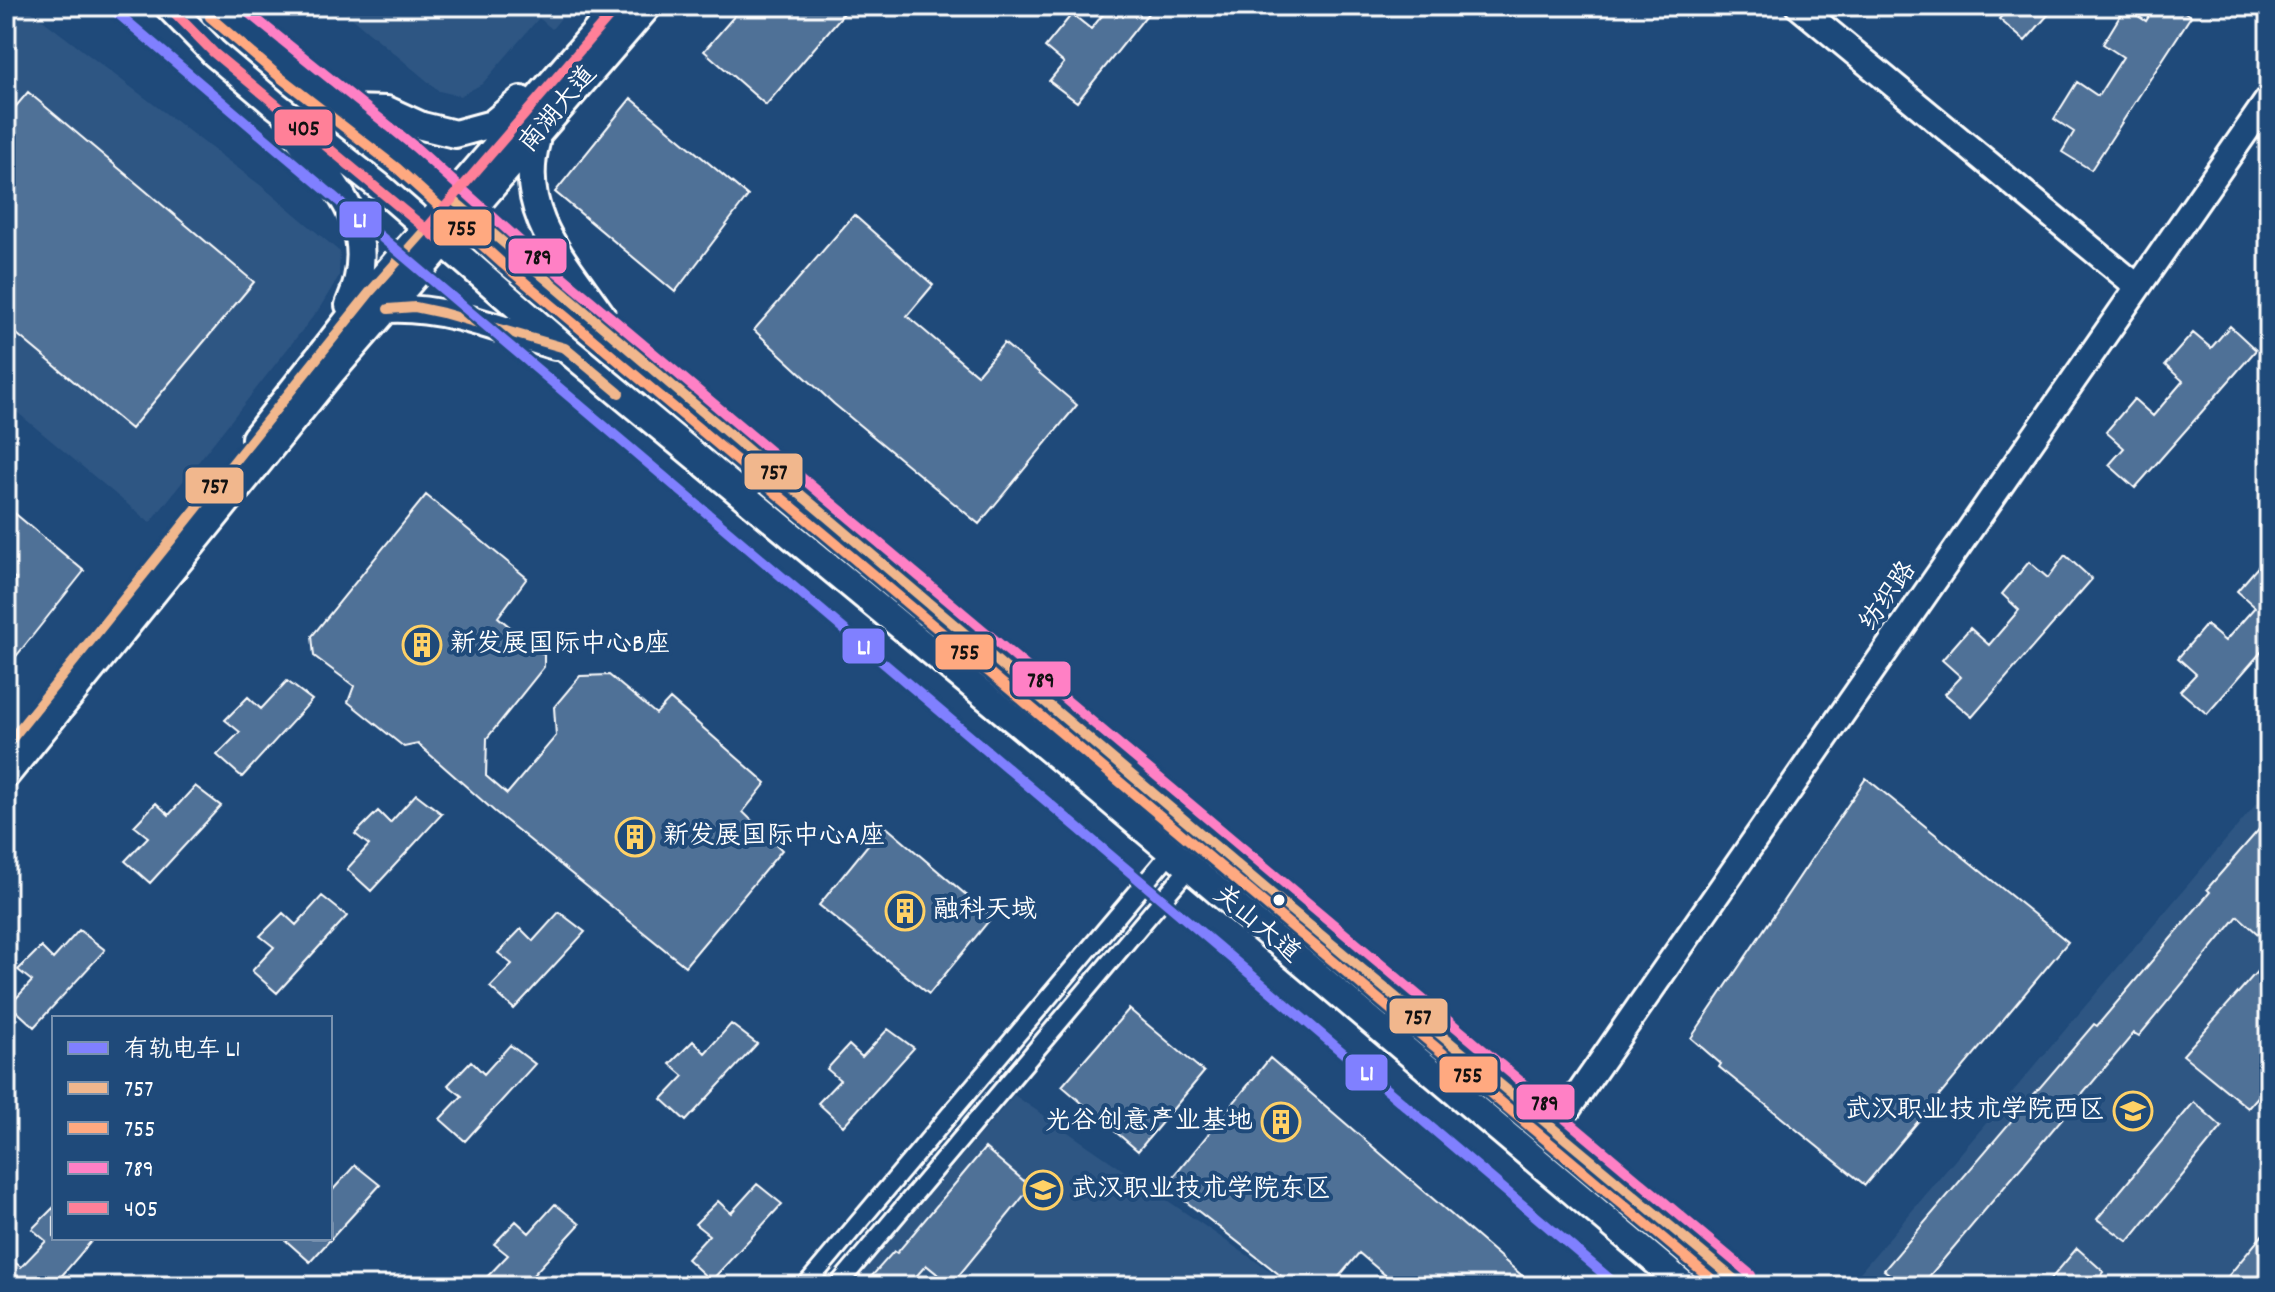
<svg xmlns="http://www.w3.org/2000/svg" width="2275" height="1292" font-family="Dekko,'LXGW WenKai TC',sans-serif">
<rect width="100%" height="100%" fill="#1f4a7a"/>
<filter id="ink" filterUnits="userSpaceOnUse"><feTurbulence type="fractalNoise" baseFrequency=".0125" numOctaves="2"/><feDisplacementMap in="SourceGraphic" scale="16" xChannelSelector="R" yChannelSelector="G"/><feConvolveMatrix kernelMatrix="1 2 1 2 8 2 1 2 1" color-interpolation-filters="sRGB"/></filter>
<g filter="url(#ink)">
<path fill="#2e5683" d="M6,6H24L264,188L340,252L339,276L319,309L150,523L6,403Z
M338,6H571L552,29L539,18L482,84L460,96L439,91Z
M2269,789V1286H1855L1851,1283Z
M1014,1095L1292,1286H851Z"/>
<path fill="#507197" stroke="#fff" stroke-width="2" d="M743,6H850L766,105L704,51Z
M1110,6H1154L1077,102L1049,81L1064,63L1045,47L1072,14L1091,29Z
M2010,6H2056L2025,41L1999,19Z
M2155,6H2175L2191,16L2091,170L2062,152L2074,132L2054,119L2077,82L2098,96L2123,57L2103,44L2125,8L2146,21Z
M28,92L254,282L131,429L6,325V118Z
M631,98L748,196L675,292L555,192Z
M854,215L933,285L907,316L977,375L1004,343L1077,405L979,524L834,404L754,330Z
M2230,326L2256,350L2135,488L2109,465L2124,448L2106,432L2134,399L2153,416L2183,381L2165,365L2193,333L2211,348Z
M426,495L527,578L498,617L544,655V667L487,738L486,776L507,794L556,736L554,707L580,676L609,675L656,714L670,699L766,783L743,812L782,850L685,966L494,811L418,744L404,747L348,702L354,686L314,656L312,636Z
M6,506L84,571L6,669V592L16,579L6,572Z
M2269,554V643L2207,714L2180,691L2196,674L2178,658L2206,625L2225,641L2255,607L2237,591Z
M2065,555L2092,579L1972,717L1945,694L1961,677L1942,660L1970,628L1989,645L2019,610L2002,594L2029,562L2048,578Z
M287,681L312,700L242,777L217,755L240,732L225,720L248,697L261,709Z
M1866,778L2068,942L1865,1185L1719,1067L1721,1064L1691,1038Z
M195,786L221,806L150,883L125,861L148,837L134,826L156,803L169,815Z
M416,794L442,814L371,891L347,869L369,845L355,834L378,811L390,823Z
M2269,818V944L2238,916L2139,1036L2134,1033L1921,1286H1905L1884,1270L2094,1024L2097,1026L2210,892L2207,889Z
M884,825L992,917L929,994L819,905Z
M322,896L347,916L277,993L252,971L274,947L260,936L283,913L296,925Z
M559,912L585,932L514,1009L490,987L512,964L498,953L521,929L533,941Z
M79,930L105,950L34,1027L10,1005L32,981L18,970L41,947L53,959Z
M2269,958V1084L2248,1108L2183,1055Z
M1129,1009L1204,1072L1138,1151L1062,1086Z
M731,1024L757,1044L686,1121L662,1099L684,1076L670,1064L693,1041L705,1053Z
M888,1029L914,1048L843,1126L818,1103L840,1080L827,1069L849,1045L862,1057Z
M510,1045L535,1064L465,1141L440,1119L462,1096L448,1085L471,1061L484,1074Z
M1270,1058L1534,1286H1398L1359,1253L1331,1286H1294L1166,1186Z
M2194,1102L2222,1127L2128,1242L2097,1219Z
M985,1148L1031,1187L951,1285L926,1265L908,1286H863L894,1251L897,1253Z
M355,1165L380,1185L310,1262L283,1238H330V1193Z
M757,1184L782,1204L711,1281L687,1259L709,1235L695,1224L718,1201L731,1213Z
M555,1204L580,1224L523,1286H494L485,1279L508,1255L494,1244L516,1221L529,1233Z
M54,1207V1238H94L53,1286H6V1256L21,1267L46,1241L32,1229Z
M2269,1227V1277L2262,1286H2220Z
M2077,1248L2104,1272L2093,1286H2045Z"/>
<g fill="none" stroke-linecap="round" stroke-linejoin="round">
<defs>
<path id="street" d="M805,1286L1171,852
M837,1286L1189,868"/>
<path id="secondary" d="M1798,6L2138,287
M1555,1128L2269,98"/>
<path id="primary" d="M168,6L214,53L273,103L379,186L565,348L1066,763L1685,1286
M219,6L290,67L406,157L512,253L619,340L1279,900L1742,1286
M347,109L387,110L422,126L455,134L492,124L521,100
M294,132C337,189 383,230 349,305
M536,142C517,212 563,259 601,314
M388,309C445,306 501,330 555,346
M255,438L370,292L618,6
M6,775L330,374L648,6"/>
</defs>
<use href="#street" stroke="#fff" stroke-width="22"/>
<use href="#secondary" stroke="#fff" stroke-width="30"/>
<use href="#primary" stroke="#fff" stroke-width="32"/>
<use href="#street" stroke="#1f4a7a" stroke-width="16"/>
<use href="#secondary" stroke="#1f4a7a" stroke-width="24"/>
<use href="#primary" stroke="#1f4a7a" stroke-width="26"/>
<defs>
<path id="bus-1" d="M452,199L1279,900L1742,1286
M388,309L415,307L443,313L565,348L619,393
M6,746L370,292L427,228"/>
<path id="bus-2" d="M210,17L281,78L397,168L503,264L1720,1286"/>
<path id="bus-3" d="M240,6L415,147L521,242L1751,1275"/>
<path id="bus-4" d="M168,6L214,53L444,244
M427,228L618,6"/>
</defs>
<use href="#bus-1" stroke="#1f4a7a" stroke-width="16"/>
<use href="#bus-2" stroke="#1f4a7a" stroke-width="16"/>
<use href="#bus-3" stroke="#1f4a7a" stroke-width="16"/>
<use href="#bus-4" stroke="#1f4a7a" stroke-width="16"/>
<use href="#bus-1" stroke="#f1b78d" stroke-width="10"/>
<use href="#bus-2" stroke="#ffa980" stroke-width="10"/>
<use href="#bus-3" stroke="#ff80c5" stroke-width="10"/>
<use href="#bus-4" stroke="#ff8098" stroke-width="10"/>
<defs>
<path id="tram-1" d="M109,6L1618,1286"/>
</defs>
<use href="#tram-1" stroke="#1f4a7a" stroke-width="16"/>
<use href="#tram-1" stroke="#8080ff" stroke-width="10"/>
</g>
</g>
<defs>
<symbol id="building-ring" viewBox="-11 -11 22 22"><circle r="9.5" fill="#1f4a7a" stroke="#ffd166" stroke-width="1.5"/><path d="M-4-6H4V6H1V3H-1V6H-4ZM-2.5-4.3h1.7v1.8h-1.7ZM.8-4.3h1.7v1.8H.8ZM-2.5-1h1.7V.8h-1.7ZM.8-1h1.7V.8H.8Z" fill="#ffd166"/></symbol>
<symbol id="university-ring" viewBox="-11 -11 22 22"><circle r="9.5" fill="#1f4a7a" stroke="#ffd166" stroke-width="1.5"/><path d="M0-5L7-2L0 1L-7-2ZM-4 1L0 2.5L4 1V4Q0 6-4 4Z" fill="#ffd166"/></symbol>
</defs>
<g fill-rule="evenodd">
<use href="#building-ring" x="400" y="623" width="44" height="44"/>
<use href="#building-ring" x="613" y="815" width="44" height="44"/>
<use href="#building-ring" x="883" y="889" width="44" height="44"/>
<use href="#university-ring" x="2111" y="1089" width="44" height="44"/>
<use href="#building-ring" x="1259" y="1100" width="44" height="44"/>
<use href="#university-ring" x="1021" y="1168" width="44" height="44"/>
</g>
<circle fill="#fff" stroke="#1f4a7a" stroke-width="3" cx="1279" cy="900" r="7"/>
<g text-anchor="middle" dominant-baseline="central" stroke-width="8" stroke-linejoin="round" paint-order="stroke">
<g font-size="26" fill="#fff" stroke="#1f4a7a">
<text transform="translate(559 110) rotate(-50)">南湖大道</text>
<text transform="translate(1889 597) rotate(-55)">纺织路</text>
<text transform="translate(1256 925) rotate(40)">关山大道</text>
</g>
<g font-size="26" fill="#fff" stroke="#1f4a7a" text-anchor="start">
<text x="450" y="645">新发展国际中心B座</text>
<text x="663" y="837">新发展国际中心A座</text>
<text x="933" y="911">融科天域</text>
<text x="2105" y="1111" text-anchor="end">武汉职业技术学院西区</text>
<text x="1253" y="1122" text-anchor="end">光谷创意产业基地</text>
<text x="1071" y="1190">武汉职业技术学院东区</text>
</g>
</g>
<g stroke="#1f4a7a" stroke-width="3">
<rect x="273" y="108" width="61" height="39" rx="8" fill="#ff8098"/>
<rect x="338" y="200" width="45" height="39" rx="8" fill="#8080ff"/>
<rect x="432" y="208" width="61" height="39" rx="8" fill="#ffa980"/>
<rect x="507" y="237" width="61" height="38" rx="8" fill="#ff80c5"/>
<rect x="743" y="452" width="61" height="39" rx="8" fill="#f1b78d"/>
<rect x="184" y="466" width="61" height="39" rx="8" fill="#f1b78d"/>
<rect x="841" y="627" width="45" height="38" rx="8" fill="#8080ff"/>
<rect x="934" y="633" width="61" height="38" rx="8" fill="#ffa980"/>
<rect x="1011" y="660" width="61" height="38" rx="8" fill="#ff80c5"/>
<rect x="1388" y="997" width="61" height="38" rx="8" fill="#f1b78d"/>
<rect x="1344" y="1053" width="45" height="39" rx="8" fill="#8080ff"/>
<rect x="1438" y="1055" width="61" height="39" rx="8" fill="#ffa980"/>
<rect x="1515" y="1083" width="61" height="38" rx="8" fill="#ff80c5"/>
</g>
<g font-size="22" text-anchor="middle" font-weight="bold" fill="#fff">
<text x="360" y="227">L1</text>
<text x="864" y="654">L1</text>
<text x="1367" y="1080">L1</text>
</g>
<g font-size="22" text-anchor="middle" font-weight="bold" fill="#111">
<text x="304" y="135">405</text>
<text x="462" y="235">755</text>
<text x="538" y="264">789</text>
<text x="774" y="479">757</text>
<text x="215" y="493">757</text>
<text x="965" y="659">755</text>
<text x="1041" y="687">789</text>
<text x="1418" y="1024">757</text>
<text x="1468" y="1082">755</text>
<text x="1545" y="1110">789</text>
</g>
<rect width="2275" height="1292" fill="none" stroke="#1f4a7a" stroke-width="32"/>
<rect x="16" y="16" width="2243" height="1260" fill="none" stroke="#fff" stroke-width="3" filter="url(#ink)"/>
<rect x="52" y="1016" width="280" height="224" fill="#1f4a7a" stroke="#7992af" stroke-width="2"/>
<rect x="68" y="1042" width="40" height="12" fill="#8080ff" stroke="#7992af" stroke-width="2"/>
<text x="124" y="1056" font-size="24" fill="#ffffff">有轨电车 L1</text>
<rect x="68" y="1082" width="40" height="12" fill="#f1b78d" stroke="#7992af" stroke-width="2"/>
<text x="124" y="1096" font-size="24" fill="#ffffff">757</text>
<rect x="68" y="1122" width="40" height="12" fill="#ffa980" stroke="#7992af" stroke-width="2"/>
<text x="124" y="1136" font-size="24" fill="#ffffff">755</text>
<rect x="68" y="1162" width="40" height="12" fill="#ff80c5" stroke="#7992af" stroke-width="2"/>
<text x="124" y="1176" font-size="24" fill="#ffffff">789</text>
<rect x="68" y="1202" width="40" height="12" fill="#ff8098" stroke="#7992af" stroke-width="2"/>
<text x="124" y="1216" font-size="24" fill="#ffffff">405</text>
</svg>
